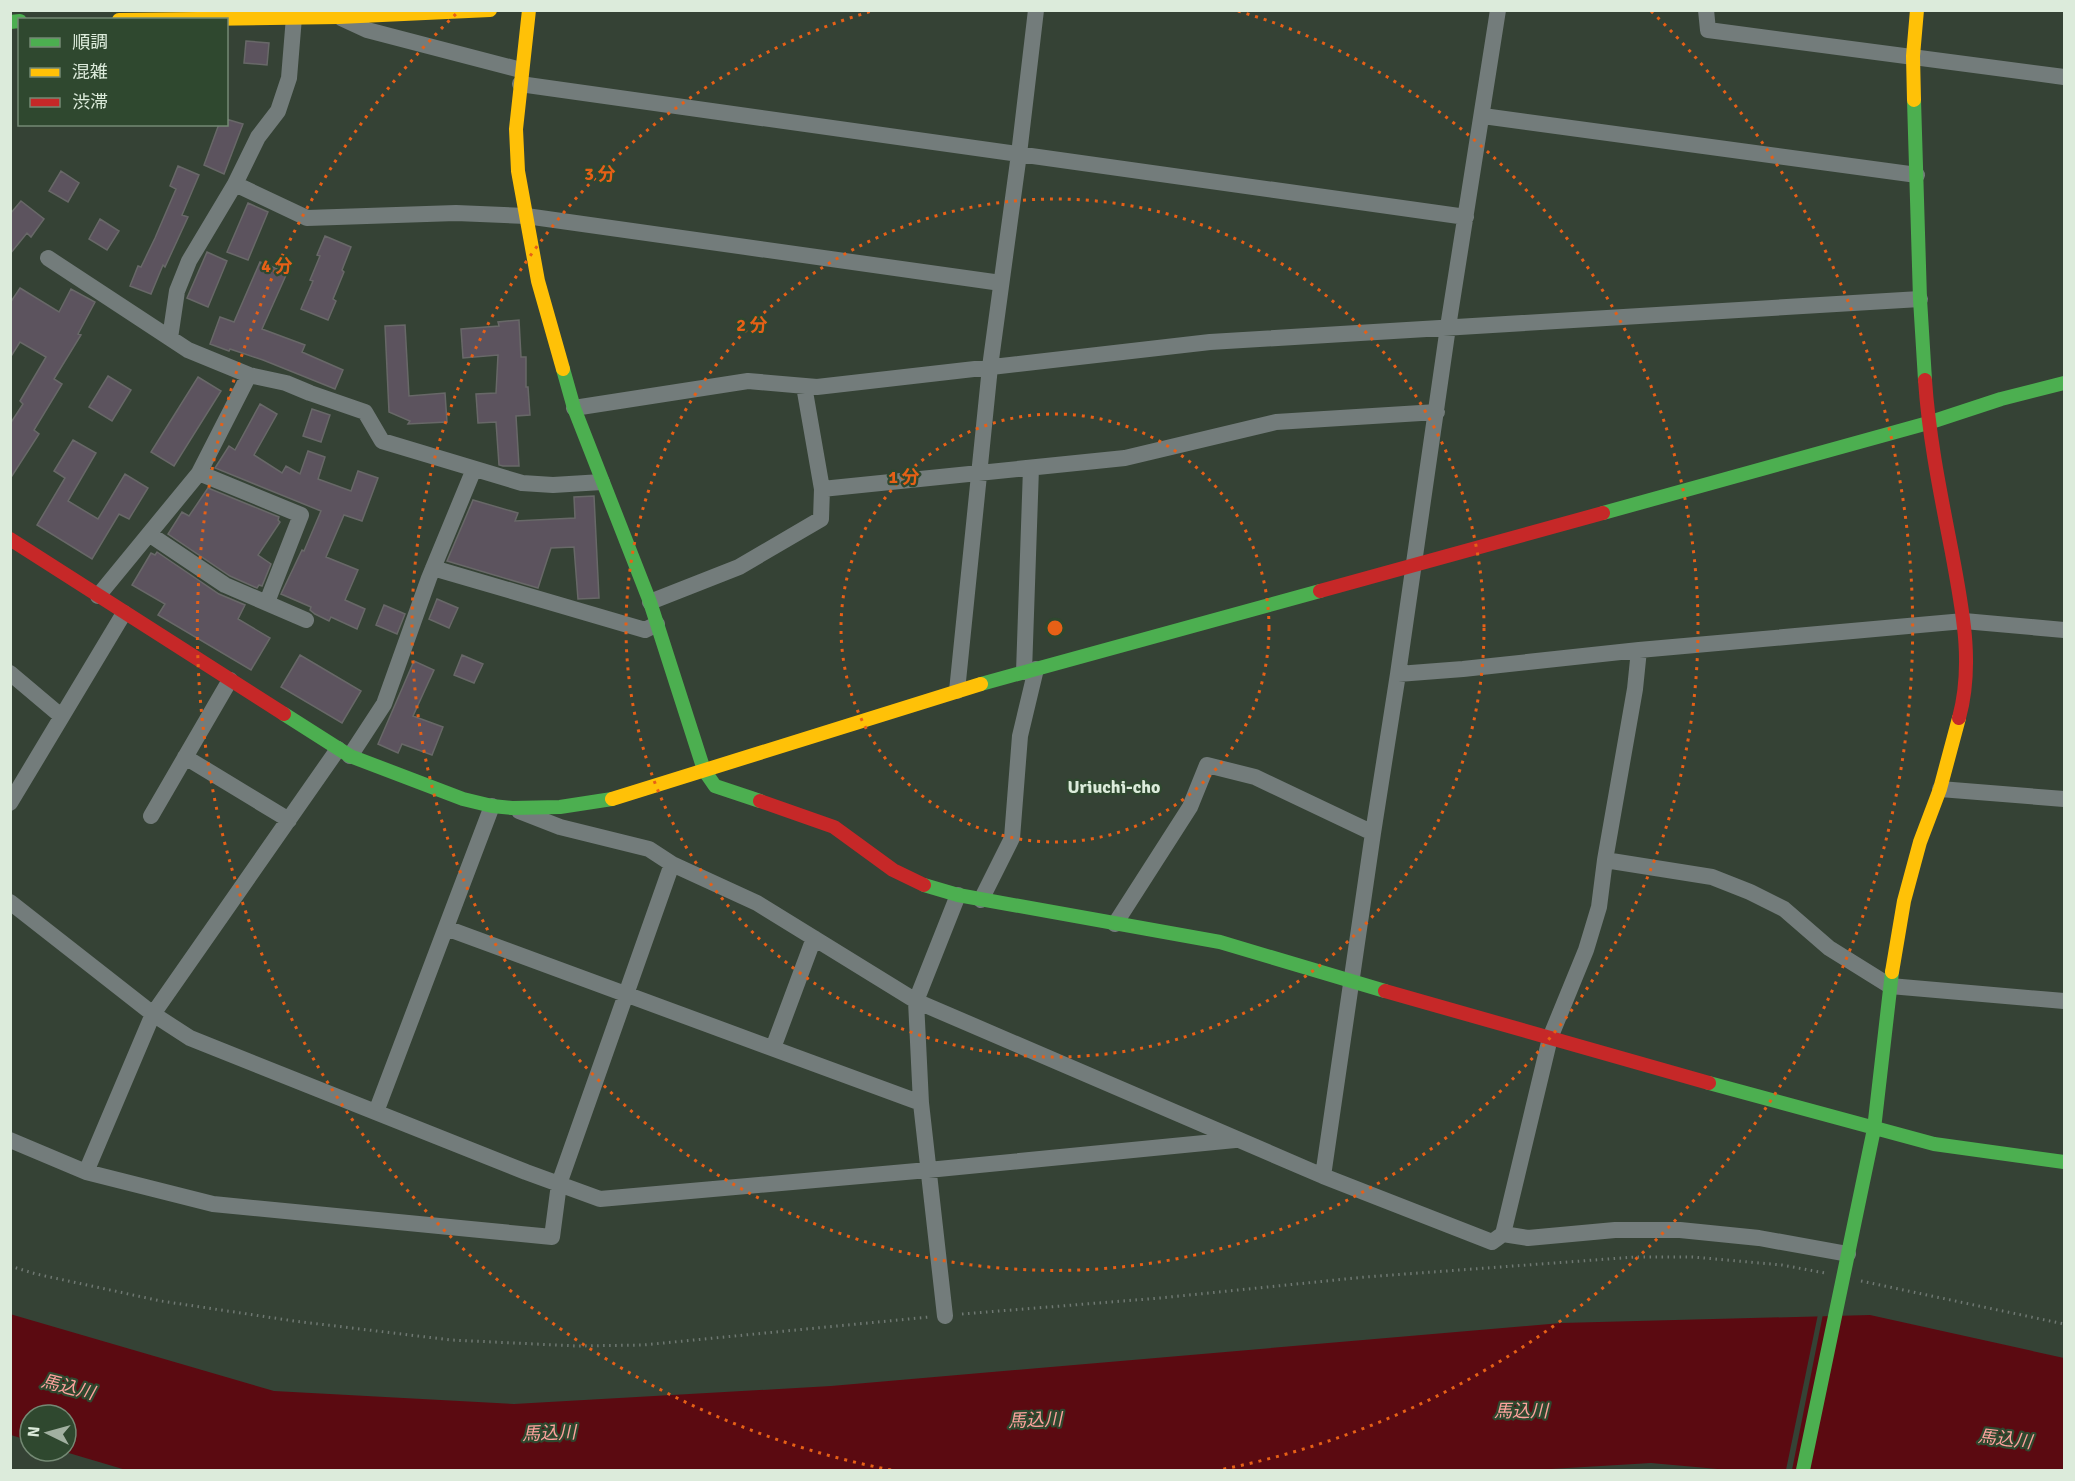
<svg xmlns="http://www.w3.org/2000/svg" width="2075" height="1481" font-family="Signika,'Noto Sans JP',sans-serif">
<rect width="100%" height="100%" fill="#354235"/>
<path fill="#5b0a11" d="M10,1314L274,1391L514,1404L831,1386L1561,1323L1870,1315L2064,1358V1470H1729L1651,1463L1534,1470H126L62,1451H66V1415H30V1441L11,1435Z"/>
<path fill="#354235" d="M1818,1314H1823L1792,1470H1786Z"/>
<path fill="#5c535e" stroke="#686868" stroke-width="1.5" d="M246,41L269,43L267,65L244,63Z
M226,119L243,124L224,174L204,165L219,124H226Z
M178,166L199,175L182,215L188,217L165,267L163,265L151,294L130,286L138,266L141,267L155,238L176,189L170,186Z
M61,171L79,183L68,202L49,191Z
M21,201L44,219L31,237L27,233L10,254V214Z
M248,203L268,212L248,260L227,252Z
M100,219L119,231L107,250L89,239Z
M325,236L351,247L342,270L344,272L333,299L336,301L328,320L301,309L313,281L310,280L320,256L317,255Z
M207,252L227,261L208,307L187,298Z
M260,262L287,273L262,329L305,345L302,352L343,370L335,389L263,360L230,349L229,351L210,344L220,317L234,322Z
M20,288L59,312L71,289L95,302L78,334L81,335L54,379L62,384L34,430L39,434L10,479V424L23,404L20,401L46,357L20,342L10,358V303Z
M519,320L521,357H526V387H528L530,415L516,416L519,466H503L499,465L496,422L478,423L476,394L496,393L498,355L463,358L461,329L499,326L498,322Z
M405,325L409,396L445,393L447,422L408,424L410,421L389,412L385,326Z
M108,376L131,390L112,421L89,407Z
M198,377L221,391L174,466L151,452Z
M260,404L277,414L254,455L282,473L286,466L300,474L308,451L325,457L318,479L351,491L358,471L378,478L362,521L344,515L326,557L358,570L345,600L365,609L357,629L331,617L329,621L315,614L310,610L311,607L281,594L302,550L304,551L321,511L215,468L229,446L235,450Z
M312,409L330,415L321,442L303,436Z
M73,440L96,453L68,501L98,519L125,474L148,488L129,519L119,514L92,559L37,525L65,478L54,471Z
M208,488L279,517L278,520L280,522L258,555L271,564L262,586L259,585L257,588L230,576L168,534L182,512L189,516Z
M594,496L599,598L578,599L574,547L551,548L538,588L447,561L473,500L518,513L515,521L575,518L574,497Z
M157,552L219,594L245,605L238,619L270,638L251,670L158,615L165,604L132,585L151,553L155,555Z
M437,599L458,608L449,628L429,619Z
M384,605L405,614L397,634L376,625Z
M300,655L361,691L342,723L281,687Z
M462,655L483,664L474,683L454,675Z
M414,661L434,670L413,716L443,727L432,755L402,744L398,753L378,744Z"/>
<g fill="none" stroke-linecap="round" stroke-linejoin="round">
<path stroke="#6f7872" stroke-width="3" stroke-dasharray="1.5 4.5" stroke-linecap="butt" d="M10,1266L36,1274L161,1301L294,1321L451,1340L577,1346L643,1345L929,1317
M1861,1281L2064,1324
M962,1314L1160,1298L1365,1277L1635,1257H1693L1782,1265L1825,1273"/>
<path stroke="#737c7b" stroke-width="16" d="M1706,10L1708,30L2064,77
M341,18L367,30L521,70
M520,84L1466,217
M1483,116L1917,175
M235,184L307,218L456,213L526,216L1001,283
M48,258L188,350L249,375L286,383L310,393L365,412L382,441L522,483L553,485L602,482
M170,338L177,291L189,261L235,184L258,137L278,111L289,78L294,17
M574,408L748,381L817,387L1210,342L1920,299
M199,473L301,515L267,602
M822,489L1125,458L1276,422L1437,412
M149,534L225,585L306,620
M433,568L645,630L657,624
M98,596L199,473L249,375
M650,602L739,567L821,519L822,489L804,386
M1024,672L1031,468
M10,673L61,716
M1398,674L1463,669L1639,650L1964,621L2064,630
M957,691L990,367L1019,154L1036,10
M350,756L384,704L429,578L474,469
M185,757L289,820
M1940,789L2064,799
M10,803L124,613
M519,811L560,827L649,849L672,864L757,903L916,1001L1323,1176L1492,1242L1503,1234L1528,1238L1615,1230H1680L1759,1238L1848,1254
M151,816L230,680
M1605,860L1712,877L1750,892L1784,909L1829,948L1890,986L2064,1001
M981,900L1012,838L1020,736L1036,669
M10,902L153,1014L190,1038L526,1172L600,1199L928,1170L1235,1140
M1115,924L1190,807L1207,765L1255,777L1373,833
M446,928L921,1103
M773,1048L814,938
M376,1112L492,806
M10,1140L86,1172L213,1204L552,1237L559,1184L672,864
M86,1172L153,1014L338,749
M1323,1176L1373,833L1398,674L1448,327L1498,10
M1503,1234L1550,1038L1586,950L1599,907L1605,860L1635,689L1639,650
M945,1316L921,1103L916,1001L958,895"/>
<path stroke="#4caf50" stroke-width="14" d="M10,22L20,21
M1914,100L1920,299L1925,380
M563,369L574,408L650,602L704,770L715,786L760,801
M1603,513L1928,423L2001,399L2064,383
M981,684L1320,591
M284,714L350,756L463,799L492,806L512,808L560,807L612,799
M924,885L958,895L1220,942L1385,991
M1709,1083L1934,1144L2064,1162
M1803,1470L1874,1129L1892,972"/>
<path stroke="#ffc107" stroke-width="14" d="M529,10L516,129L518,171L538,281L563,369
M119,20L339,17L490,10
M1914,100L1913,56L1917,10
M612,799L981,684
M1892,972L1904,901L1920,842L1940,789L1959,718"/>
<path stroke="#c62828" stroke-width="14" d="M1925,380C1929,439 1941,496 1952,553C1962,608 1974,663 1959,718
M10,539L284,714
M1320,591L1603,513
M760,801L834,827L893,870L924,885
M1385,991L1709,1083"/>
</g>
<g fill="none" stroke="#e76016" stroke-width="3" stroke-dasharray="3 6">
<circle cx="1055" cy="628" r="214"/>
<circle cx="1055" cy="628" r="429"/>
<path d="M1238 11A643 643 0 1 1 872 11"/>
<path d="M891 1470A858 858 0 0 1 459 11M1651 11A858 858 0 0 1 1219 1470"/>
</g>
<g text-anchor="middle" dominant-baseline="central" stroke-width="4.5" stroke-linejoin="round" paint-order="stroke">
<g font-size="18" font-weight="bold" fill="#dcebdb" stroke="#2f482f">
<text x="1114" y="787">Uriuchi-cho</text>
</g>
<g font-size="18" font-style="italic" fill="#fda39d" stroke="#2f482f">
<text transform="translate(68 1387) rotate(14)">馬込川</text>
<text x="1521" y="1411">馬込川</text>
<text transform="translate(1035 1420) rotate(-2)">馬込川</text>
<text transform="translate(549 1433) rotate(-2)">馬込川</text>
<text transform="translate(2005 1439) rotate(7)">馬込川</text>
</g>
</g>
<circle cx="1055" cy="628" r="9" fill="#e76016" stroke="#2f482f" stroke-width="3"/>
<g font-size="18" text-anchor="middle" font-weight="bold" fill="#e76016" stroke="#2f482f" stroke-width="4.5" stroke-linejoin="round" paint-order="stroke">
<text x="600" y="180">3 分</text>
<text x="277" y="272">4 分</text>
<text x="752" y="331">2 分</text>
<text x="904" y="483">1 分</text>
</g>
<rect width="2075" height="1481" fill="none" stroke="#dcebdb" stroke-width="24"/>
<rect x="18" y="18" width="210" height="108" fill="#2f482f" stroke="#748974" stroke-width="1.5"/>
<rect x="30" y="38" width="30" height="9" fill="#4caf50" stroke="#748974" stroke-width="1.5"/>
<text x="72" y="48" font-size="18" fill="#dcebdb">順調</text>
<rect x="30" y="68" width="30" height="9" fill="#ffc107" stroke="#748974" stroke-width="1.5"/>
<text x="72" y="78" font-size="18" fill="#dcebdb">混雑</text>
<rect x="30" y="98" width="30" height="9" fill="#c62828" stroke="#748974" stroke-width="1.5"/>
<text x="72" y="108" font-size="18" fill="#dcebdb">渋滞</text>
<g transform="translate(48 1433) rotate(275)"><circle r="28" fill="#2f482f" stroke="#748974" stroke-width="1.5"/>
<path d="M0-4.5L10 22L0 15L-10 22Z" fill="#a2b0a1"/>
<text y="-9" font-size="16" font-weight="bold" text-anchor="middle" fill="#dcebdb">N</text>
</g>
</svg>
